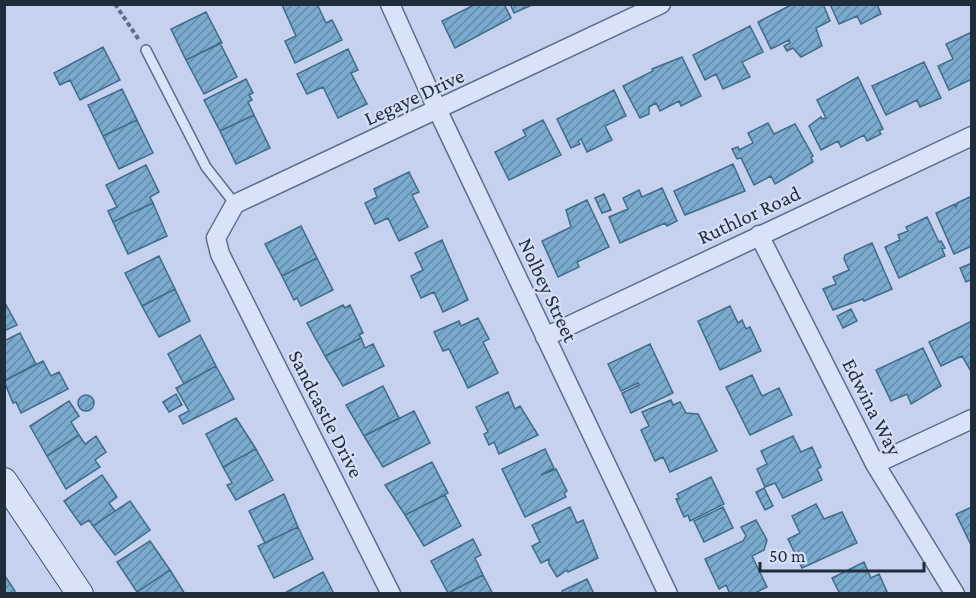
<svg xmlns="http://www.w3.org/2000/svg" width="976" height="598" font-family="'Crimson Pro',serif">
<defs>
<pattern id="building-hatch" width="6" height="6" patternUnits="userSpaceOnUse" patternTransform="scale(1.5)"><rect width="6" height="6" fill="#7aaacd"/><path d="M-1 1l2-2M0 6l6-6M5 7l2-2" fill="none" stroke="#638ba7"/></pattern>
</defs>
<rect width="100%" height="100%" fill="#c5d1ef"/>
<path fill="url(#building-hatch)" stroke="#406b89" stroke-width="1.5" d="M317,4L326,23L332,20L342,40L295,63L285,41L296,36L282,5Z
M476,4H504L511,18L455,48L442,21Z
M510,4H534L514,13Z
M793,4H823L830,21L816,28L822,46L801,57L793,48L787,51L784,46L790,43L789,40L771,49L758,22Z
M830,4H877L881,14L861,24L857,16L839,24Z
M206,12L222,43L186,60L171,29Z
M750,26L763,52L742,62L750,77L723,89L716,74L705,80L693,55Z
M972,32V79L949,90L938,66L953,59L946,44Z
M220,43L237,77L204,94L186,60Z
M103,47L120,80L80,100L70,80L60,85L54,73Z
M348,49L358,70L351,73L367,104L338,118L323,87L307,94L297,74Z
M682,57L701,96L681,106L679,101L660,111L656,103L649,107V114L640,118L623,86L653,71L652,69Z
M924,62L941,98L920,107L917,100L886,115L872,86Z
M858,77L883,129L879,131L881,134L867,141L864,135L841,147L838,141L821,150L809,126L821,117L822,119L826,118L817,100Z
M246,79L253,93L249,95L252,100L248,102L254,115L220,131L204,100Z
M122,89L137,120L103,136L88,105Z
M614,90L626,116L605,126L612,140L587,152L581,139L578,141L580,144L571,148L557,119Z
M254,115L270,148L236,164L220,131Z
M137,120L153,153L119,169L103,136Z
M543,120L561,155L509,180L495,152L526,136L523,130Z
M768,123L774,134L795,124L813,156L811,157L813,162L775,184L771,176L754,185L741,158L737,159L732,149L738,147L739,150L753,143L748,133Z
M733,164L745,191L685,215L674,191Z
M146,165L159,192L150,197L153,203L113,222L108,211L117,207L106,185Z
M409,172L419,192L412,195L428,227L399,241L388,218L375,224L365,203L377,197L374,189Z
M662,188L677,221L667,226L665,223L620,243L609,217L628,209L623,198L639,190L642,197Z
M604,194L611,210L602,213L595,198Z
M972,196V246L954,254L936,213L955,204L956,207L957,203Z
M587,200L609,247L577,262L579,267L558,277L542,241L571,227L566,210Z
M153,203L167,236L128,254L113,222Z
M927,217L939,242L941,241L945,248L942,249L945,256L899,278L885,247L900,240L898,235L908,231L906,227Z
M301,226L317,258L282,276L265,244Z
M442,240L468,300L443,312L434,292L421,298L411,276L423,270L415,253Z
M872,243L892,289L864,301L863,299L833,310L823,289L836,284L833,277L849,270L844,259L845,255Z
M159,256L175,289L142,306L125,273Z
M317,258L333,290L301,306L297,298L294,300L282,276Z
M972,263V279L966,282L960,268Z
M175,289L190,321L159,337L142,306Z
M4,301L17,325L4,331Z
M343,305L345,308L350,305L363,333L359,335L361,338L325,356L307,323Z
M730,306L738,323L742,320L746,329L750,327L761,351L720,370L698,321Z
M851,309L857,321L843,328L837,316Z
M478,318L489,339L483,342L498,373L468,388L449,349L443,351L434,332L459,321L461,326Z
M972,321V373L962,356L941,366L929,342Z
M20,333L36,364L4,381V341Z
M200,335L216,366L184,384L168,354Z
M361,338L365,348L373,344L384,366L343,386L325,356Z
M650,344L673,393L631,413L622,393L639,385L638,383L621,391L608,364Z
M923,348L941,386L911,404L907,394L891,401L876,370Z
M43,361L51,376L59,372L68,389L21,413L16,402L13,403L4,381Z
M216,366L234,399L183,424L179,416L189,411L176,388Z
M752,375L762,396L779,388L792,415L750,435L726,387Z
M383,386L399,418L364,436L346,405Z
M508,392L515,409L520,406L538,435L499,454L494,442L489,445L484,434L488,432L476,407Z
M176,394L182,405L169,412L163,402Z
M78 403a8 8 0 1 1 16 0a8 8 0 1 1-16 0Z
M671,400L673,405L680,402L686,413L698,414L717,451L670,472L663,457L655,461L641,430L649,426L642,412Z
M69,401L79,416L71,422L79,435L47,456L30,426Z
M414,411L430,443L383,467L364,436Z
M236,418L256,449L223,467L206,434Z
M79,435L85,444L96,436L106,452L95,460L100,467L66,489L47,456Z
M793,436L801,452L812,447L821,467L817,469L822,480L783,498L775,483L765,487L757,469L767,464L761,451Z
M256,449L273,480L236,500L227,485L232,483L223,467Z
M545,449L554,468L541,475L556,469L567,491L564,493L566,497L525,517L502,469Z
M432,462L448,493L405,515L385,485Z
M102,475L117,497L109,503L115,511L93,526L89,520L81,525L64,501Z
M711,477L724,504L690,521L688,515L684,517L676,499L679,498L677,494Z
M764,488L773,506L765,510L756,492Z
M284,494L298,527L265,543L249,511Z
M445,495L461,526L424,546L405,515Z
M130,501L150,530L115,555L93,526Z
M816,504L824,519L842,512L857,543L802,568L788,539L800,533L792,516Z
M570,507L577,523L583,520L598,558L568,572L567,570L557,577L549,564V559L541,563L532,546L540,542L532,525Z
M723,507L733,528L704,542L694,521Z
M972,507V547L956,514Z
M756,520L767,540L764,550L752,556L767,587L753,594H730L726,585L719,589L705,559L743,541L746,536L741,527Z
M298,527L313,559L274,578L258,546Z
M473,539L481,555L475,558L483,575L448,593L431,561Z
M150,541L170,570L137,592L117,562Z
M864,562L871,578L879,574L888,594H840L832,578Z
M170,570L185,594H139L137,592Z
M323,572L334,594H283Z
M483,575L493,594H449L448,593Z
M5,576L15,591L14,594H4Z
M587,579L594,594H563L562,591Z"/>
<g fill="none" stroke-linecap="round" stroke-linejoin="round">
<defs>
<path id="lane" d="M146,50L206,167L235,204"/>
<path id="street" d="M390,4L438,111L668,594
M759,235L875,464L955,594
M545,337L972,136
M875,464L972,419
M391,594L220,254L216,238L235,204L661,4"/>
<path id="secondary" d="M4,481L80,594"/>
</defs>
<use href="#lane" stroke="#5a708a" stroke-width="12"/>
<use href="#street" stroke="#5a708a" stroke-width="21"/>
<use href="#secondary" stroke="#3e546c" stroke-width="28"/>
<path stroke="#5a708a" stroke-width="4" stroke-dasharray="4.5 3" stroke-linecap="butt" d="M115,4L139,40"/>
<use href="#lane" stroke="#d8e2f9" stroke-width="9"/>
<use href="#street" stroke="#d8e2f9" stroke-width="18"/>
<use href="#secondary" stroke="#d8e2f9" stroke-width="26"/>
</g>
<g text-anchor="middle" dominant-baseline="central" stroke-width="4.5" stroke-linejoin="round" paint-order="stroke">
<g font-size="21" fill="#1f2c3a" stroke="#d4def6">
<text transform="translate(414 97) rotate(-25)">Legaye Drive</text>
<text transform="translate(749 215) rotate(-25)">Ruthlor Road</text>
<text transform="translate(548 290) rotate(65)">Nolbey Street</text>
<text transform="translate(872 407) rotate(63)">Edwina Way</text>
<text transform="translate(326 414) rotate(63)">Sandcastle Drive</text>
</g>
</g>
<rect width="976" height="598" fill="none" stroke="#1f2c3a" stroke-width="12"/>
<path d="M760 562v9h164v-9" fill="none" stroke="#1f2c3a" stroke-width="3"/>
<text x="769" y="562" font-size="18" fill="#1f2c3a" stroke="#d4def6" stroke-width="4.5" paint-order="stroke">50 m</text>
</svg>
